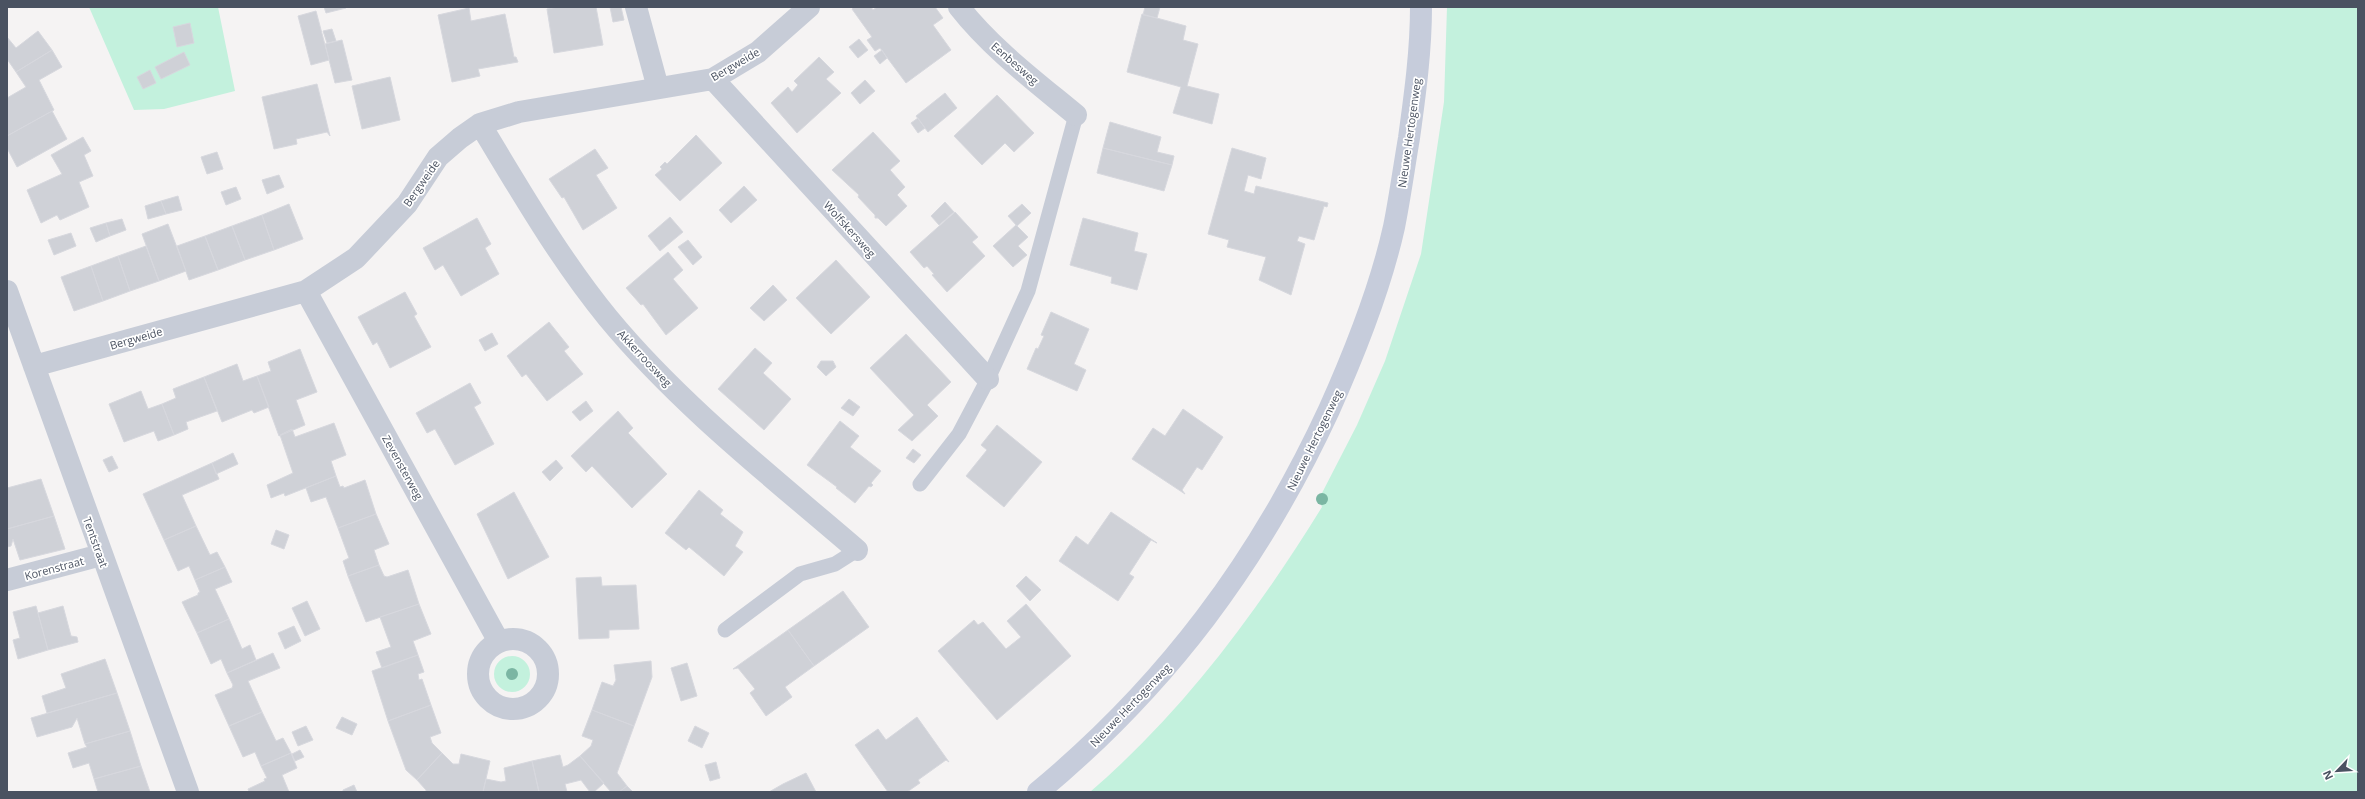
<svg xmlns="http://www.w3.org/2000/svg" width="2365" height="799" font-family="'Open Sans',sans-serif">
<rect width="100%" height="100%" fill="#f5f3f3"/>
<path fill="#c3f1dd" d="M89,7H218L235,91L164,109L134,110Z
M1447,7H2358V792H1090C1184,711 1257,612 1322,507L1320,502L1322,493L1357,425L1385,361L1421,254L1444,102Z
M494 674a18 18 0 1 1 36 0a18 18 0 1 1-36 0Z"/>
<path fill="#cfd1d7" stroke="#d7d8de" d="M324,7H346V8L326,13Z
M559,7H596L603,45L554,53L547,9Z
M610,7H621L624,20L613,22Z
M854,7H871L873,10L877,7H935L943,18L933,25L951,50L906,83L880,48L875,51L867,40L872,37L852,9Z
M1145,7H1160L1157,18L1143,15Z
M469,8L471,21L505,14L514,57H516L518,62L478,69L480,76L452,82L438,15Z
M316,11L329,60L311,65L298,16Z
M1142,14L1186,26L1183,40L1198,44L1187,86L1219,94L1212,124L1173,113L1181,87L1127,72Z
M190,23L194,43L177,47L173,27Z
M332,29L336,41L327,43L323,31Z
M38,31L52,50L16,72L7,59V37L16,48Z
M859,39L868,50L858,58L849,47Z
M342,40L352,80L335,83L325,44Z
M52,50L62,67L39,80L54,110L7,136V98L26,87L16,72Z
M882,50L887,58L880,64L874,56Z
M184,52L190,65L161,79L155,67Z
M819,57L834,72L826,79L841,93L797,133L771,103L788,87L792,92L798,85L794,81Z
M150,70L156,83L143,89L137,77Z
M390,77L400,120L362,129L352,86Z
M865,80L875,91L860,104L851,93Z
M317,84L330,136L327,132L296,139L297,144L274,149L262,97Z
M945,93L957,108L928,132L916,116Z
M997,95L1034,133L1014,152L1005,143L982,165L954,136Z
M52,111L67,139L17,167L7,148V136Z
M918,118L925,128L918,133L911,123Z
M1110,122L1161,137L1157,152L1174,156L1172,165L1103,148Z
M873,132L900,161L890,170L905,187L897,195L907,206L886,226L878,218H875V215L858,197L859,195L832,170Z
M696,135L722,163L680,201L655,175L662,169L660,167L665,162L667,164Z
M83,137L91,151L84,155L93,176L79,182L89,207L60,220L57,215L41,223L27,190L62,174L51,155Z
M1103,148L1172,165L1164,191L1097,173Z
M1232,148L1266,158L1261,179L1248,175L1244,191L1254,194L1256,186L1328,203L1327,207L1324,206L1314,240L1299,236L1297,241L1305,244L1291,295L1259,280L1266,257L1227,247L1229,240L1208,234Z
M595,149L608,168L596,175L617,208L583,230L564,197L562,198L549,179Z
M217,152L223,169L207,174L201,157Z
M279,175L284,187L267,194L262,180Z
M744,186L757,200L731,223L719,210Z
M236,187L241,199L226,205L221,192Z
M178,196L182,210L166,214L161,201Z
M161,201L166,214L148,219L145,206Z
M945,202L954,212L939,225L931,216Z
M289,204L303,239L274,250L262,215Z
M1022,204L1031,213L1017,226L1008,216Z
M955,212L978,237L972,242L985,256L947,292L932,275L934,274L927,266L924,268L910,252Z
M262,215L274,250L245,260L232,226Z
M670,217L683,232L660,251L648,236Z
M477,218L491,244L485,248L499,274L461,296L443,265L435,270L423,248Z
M1083,218L1138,233L1134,251L1147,254L1137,290L1111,283L1112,277L1070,265Z
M122,219L126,230L110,236L106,223Z
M106,223L110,236L96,242L90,228Z
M168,224L186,271L159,281L142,234Z
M1016,225L1028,237L1018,246L1027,255L1013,267L993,246Z
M232,226L245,260L218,270L205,236Z
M71,233L76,246L54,255L48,240Z
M205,236L218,270L189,280L177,246Z
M688,240L702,257L693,265L678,247Z
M146,246L159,281L130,291L118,256Z
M668,252L683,270L673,279L698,308L666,335L643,304L641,305L626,288Z
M118,256L130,291L103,301L91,266Z
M836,260L870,297L831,334L796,298Z
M91,266L103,301L74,311L61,277Z
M773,285L787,300L764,321L750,308Z
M405,292L417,314L414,316L431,347L390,368L377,342L373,345L358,317Z
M1051,312L1089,329L1074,364L1086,370L1077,391L1027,369L1036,348L1038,349L1044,336L1041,335Z
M549,322L569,347L564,351L583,374L547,401L526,374L522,377L507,356Z
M492,333L498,344L485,351L479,340Z
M906,334L951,382L927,405L938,416L912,441L898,430L914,415L870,368Z
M755,348L772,363L763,373L791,399L764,430L718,389Z
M300,349L317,392L296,400L305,425L279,436L257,376L271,371L268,362Z
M821,361H833L836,367L826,376L817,367Z
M237,364L243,381L257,376L269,407L254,413L252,410L222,422L204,377Z
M204,377L217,411L186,422L188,429L174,435L162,404L176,398L173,389Z
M470,383L481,403L474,407L494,444L455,465L435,429L427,433L416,413Z
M141,391L148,409L162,404L174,435L158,441L154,431L124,442L109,404Z
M849,399L860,407L853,416L841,408Z
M586,401L593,411L580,421L572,412Z
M1183,409L1223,437L1202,470L1197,467L1182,490L1185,494L1132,459L1153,428L1165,436Z
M618,411L633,428L628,433L667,474L632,508L592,466L586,472L571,456Z
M840,421L859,436L850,447L881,471L871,483L873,485L871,487L869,486L855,503L836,488L837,487L807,465Z
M334,423L346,455L331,461L336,476L285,496L284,493L271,498L267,485L293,473L280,435L292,429L295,437Z
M997,425L1042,462L1004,507L966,476L987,450L981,445Z
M913,449L921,455L914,463L906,458Z
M233,453L238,464L216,474L212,463Z
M112,456L118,468L109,472L103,460Z
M556,460L563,468L550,481L542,472Z
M212,463L219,479L182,495L196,526L164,540L143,494Z
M336,476L340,487L343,486L344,488L365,480L376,514L338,528L326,497L311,502L306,488Z
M41,479L54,516L7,529V488Z
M699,490L723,510L720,514L743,532L735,546L743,552L724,576L689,547L686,550L665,533Z
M514,492L549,557L508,579L477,514Z
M1111,512L1157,543L1151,540L1129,574L1134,577L1118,601L1059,561L1076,536L1088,545Z
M376,514L389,544L374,550L379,565L348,576L343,561L349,558L338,528Z
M54,516L65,549L20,560L13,539L11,546L7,547V529Z
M196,526L210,555L217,552L225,567L195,580L189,566L178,571L164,540Z
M276,530L289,535L284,549L271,544Z
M379,565L384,576L387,577L408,570L419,604L366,622L348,576Z
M225,567L232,582L215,589L229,619L197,633L182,602L198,595V593L200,592L195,580Z
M1026,576L1041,590L1030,601L1016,586Z
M601,577L602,586L636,585L639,629L609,630V638L579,639L576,578Z
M843,591L869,627L814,666L788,630Z
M307,601L320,629L305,636L292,608Z
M419,604L431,634L413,641L418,655L382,668L376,652L391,647L380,617Z
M1026,604L1071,656L997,720L938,651L974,620L978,625L983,622L1006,649L1021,637L1007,621Z
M36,606L48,650L18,659L13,640L20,638L13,612Z
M63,606L71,636L77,637L78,642L48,650L38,613Z
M229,619L242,649L250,645L256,660L227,673L221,659L211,664L197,633Z
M294,626L301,641L285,649L278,633Z
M788,630L814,666L785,687L792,697L766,716L750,693L755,689L738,668L733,669Z
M273,653L280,668L248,681L262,712L229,726L215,695L232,688L233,685L227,673Z
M418,655L424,672L418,674L419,680L422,679L431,705L388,721L372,671Z
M105,659L117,693L47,713L42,696L66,688L61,674Z
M651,661L652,677L634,726L592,710L602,682L613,686L616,680L614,665Z
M687,663L697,696L681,701L671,668Z
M117,693L130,731L85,744L77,718L72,727L37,737L31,718Z
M431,705L441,733L430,737L432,743L442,753L417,780L406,770L388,721Z
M592,710L634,726L617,773L627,786L619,792H611L580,756L591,746L593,740L582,736Z
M262,712L276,741L283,738L291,753L261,766L255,752L243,757L229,726Z
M342,717L357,724L352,735L336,728Z
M917,717L949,762L946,760L918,780L920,783L907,792H888L855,745L878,729L886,740Z
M306,726L313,740L298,746L292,732Z
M695,726L709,733L702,748L688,741Z
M130,731L141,766L94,779L89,763L73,768L68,753L87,747L85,744Z
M300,750L304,757L295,761L292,754Z
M291,753L297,768L282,775L289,792H249L248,789L265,781L264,779L267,778L261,766Z
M442,753L453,764H459L461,754L490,761L483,792H426V790L417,780Z
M560,755L563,767L568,765L580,756L604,783L594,792H590L581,780L565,784L567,792H539L532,761Z
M532,761L539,792H483L486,779L501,782L506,781L504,768Z
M716,762L720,778L710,781L705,765Z
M141,766L150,792H98L94,779Z
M806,773L816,792H769L783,784Z
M354,785L357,792H343V790Z
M627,786L633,792H619Z"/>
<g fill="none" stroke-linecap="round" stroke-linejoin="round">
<path stroke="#c7ccd7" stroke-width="15" d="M920,484L959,434L988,379L1028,291L1076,115
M725,630L800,574L835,564L857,550"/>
<path stroke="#c7ccd7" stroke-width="22" d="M636,7L658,88
M959,7C992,49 1035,81 1076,115
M713,79L988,379
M480,124C520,190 559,258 608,318C680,405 771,476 857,550
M7,291L188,792
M306,291L499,642
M34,366L306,291L356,258L407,204L438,157L460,138L480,124L519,112L713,79L758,52L809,7
M7,580L101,555
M478 674a35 35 0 1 1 70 0a35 35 0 1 1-70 0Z"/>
<path stroke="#c6ccdb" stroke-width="22" d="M1038,792C1167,685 1259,561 1329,410C1355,352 1380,290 1394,227C1400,197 1404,167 1409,138C1415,94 1421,51 1421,7"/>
</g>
<g fill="#7bb6a3">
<circle cx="1322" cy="499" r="6"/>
<circle cx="512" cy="674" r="6"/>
</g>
<g text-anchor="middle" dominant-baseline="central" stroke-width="3.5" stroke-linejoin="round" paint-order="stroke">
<g font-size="11" fill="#4a5261" stroke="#fff">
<text transform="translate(1015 63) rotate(41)">Eenbesweg</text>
<text transform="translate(735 64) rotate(-30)">Bergweide</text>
<text transform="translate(1409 133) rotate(-82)">Nieuwe Hertogenweg</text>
<text transform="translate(421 183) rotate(-55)">Bergweide</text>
<text transform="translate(850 229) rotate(48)">Wolfskersweg</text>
<text transform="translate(136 338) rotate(-16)">Bergweide</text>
<text transform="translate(645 358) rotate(47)">Akkerroosweg</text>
<text transform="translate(1314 440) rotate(-64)">Nieuwe Hertogenweg</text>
<text transform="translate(403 467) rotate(61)">Zevensterweg</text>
<text transform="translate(96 542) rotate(70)">Tentstraat</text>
<text transform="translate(54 568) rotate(-15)">Korenstraat</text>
<text transform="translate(1130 705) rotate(-46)">Nieuwe Hertogenweg</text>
</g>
</g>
<rect width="2365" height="799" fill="none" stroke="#4a5261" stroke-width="16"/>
<g transform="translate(2337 771) rotate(245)" stroke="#ffffff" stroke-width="3" paint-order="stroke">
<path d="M0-3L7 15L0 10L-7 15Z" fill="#4a5261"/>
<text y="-6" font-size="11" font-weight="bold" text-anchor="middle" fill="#4a5261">N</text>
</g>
</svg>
